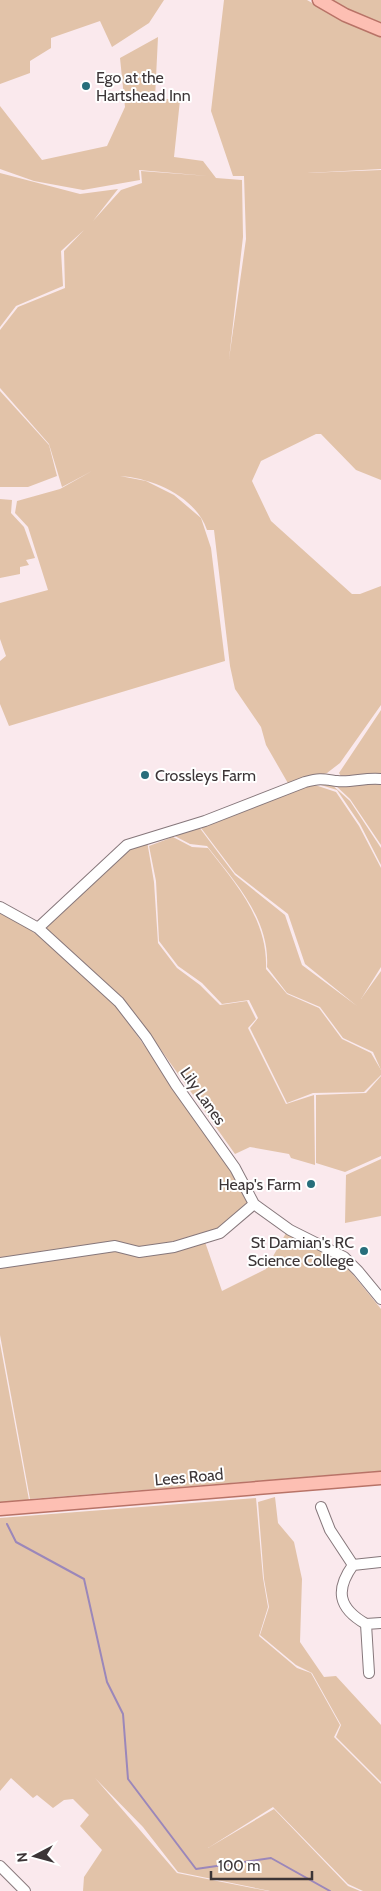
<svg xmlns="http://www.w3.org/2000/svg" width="381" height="1891" font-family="Cabin,sans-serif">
<rect width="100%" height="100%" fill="#fae9ed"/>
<path fill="#e2c3a9" d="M0,0H164L149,23L112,47L100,21L51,38V48L30,61V73L0,84Z
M224,0H307L326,11L381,36V169L307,173L381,170V480L356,470L321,434H316L261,461L252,481L271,521L352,594H360L381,586V705L340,763L327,773L289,785L266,745L261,727L235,689L230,666L214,530H207C196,497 153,478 120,476L146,481L174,495L201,518L211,548L225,661L9,726L0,704V661L6,656L0,639V603L48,590L28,527L15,513L17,501L60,489L92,471L62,487L49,444L0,388V330L18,307L65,288L64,251L84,230L61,251L63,286L16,306L0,327V173L80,194L118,189L93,221L121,190L142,183L141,171L208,176L139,170L140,180L83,190L34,181L0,169V106L42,160L107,146L125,107L120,58L158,37L155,98L180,100L174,157L203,161L216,178L242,180L243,237L229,359L246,239L244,176H233L211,111Z
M327,0H381V27Z
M0,391L49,445L57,476L28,487H0Z
M0,499L12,500L11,513L24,527L35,558L26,560L29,565L20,567V574L0,578Z
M381,710V775L342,778L339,773Z
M381,781V845L350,799L334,784Z
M311,782L330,783L350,801L381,848V865L360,824L337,790Z
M309,783L336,792L359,826L381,868V967L361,999L381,971V1075L364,1092L313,1093L287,1103L250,1028L258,1018L249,1000L222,1004L202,983L178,966L159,941L156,881L149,846L173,837L192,847L208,848C236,884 268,920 266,969L287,994L319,1008L342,1039L371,1053L381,1070L373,1052L343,1038L320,1007L287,993L267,967C270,919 235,882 207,846L190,844L171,834L199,827L235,875L285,915L302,965L357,1006L305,964L288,914L235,873L201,828Z
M147,841L154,882L158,943L177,968L200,985L220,1005L247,1001L256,1019L248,1028L286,1104L314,1095L315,1165L291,1158L289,1154L250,1147L235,1154L139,1019L46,930V926L126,850Z
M0,913L24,925L90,975L118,1009L222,1153L249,1201L223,1225L213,1231L140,1250L115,1243L0,1260Z
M381,1076V1156L345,1172L316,1163V1095L366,1093Z
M381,1159V1216L345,1223L346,1175Z
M286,1233L342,1261L381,1309V1471L30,1499L0,1335V1265L89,1253L205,1242L222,1291L266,1269Z
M0,1343L29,1500L0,1503Z
M275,1497L278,1523L294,1542L302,1579L300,1642L324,1677L336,1676L381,1725V1782L336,1737L341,1725L312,1673L296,1665L260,1635L269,1607L264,1579L258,1502Z
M256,1498L263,1578L268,1607L259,1636L297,1668L311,1673L340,1725L334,1737L381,1784V1891H363L348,1884L273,1807L208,1848L274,1809L348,1886L360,1891H270L178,1872L143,1827L95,1778L177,1873L268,1891H83L84,1877L102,1850L80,1826L89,1815L73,1799L64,1800L53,1808L37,1795L33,1798L11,1778L0,1791V1518Z"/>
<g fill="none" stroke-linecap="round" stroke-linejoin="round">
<path stroke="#9b87ba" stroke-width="2" d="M7,1524L16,1542L84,1579L107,1682L123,1714L128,1779L196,1869L271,1858L330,1891"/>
<defs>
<path id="minor" d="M0,907L38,928L119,1002L146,1037L176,1085L235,1168L254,1204L290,1230L344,1257L358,1271L381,1299
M38,928L127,845L205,821L305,782C321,778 322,779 337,781C351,783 366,777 381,779
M0,1263L115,1246L139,1252L174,1247L220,1233L254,1204
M321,1507L330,1530L353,1565C335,1590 338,1608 366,1624L369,1673
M353,1565L381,1562
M366,1624L381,1623
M0,1866L25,1891"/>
<path id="major" d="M319,0L345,15L381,30
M0,1509L381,1478"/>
</defs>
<use href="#minor" stroke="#86777b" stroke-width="12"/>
<use href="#major" stroke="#b87367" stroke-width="15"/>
<use href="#minor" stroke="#fff" stroke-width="10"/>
<use href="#major" stroke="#fdbfb3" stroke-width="12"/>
</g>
<g fill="#276e7b" stroke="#fff" stroke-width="2">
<circle cx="86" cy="86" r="5"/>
<circle cx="145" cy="775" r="5"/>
<circle cx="311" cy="1184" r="5"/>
<circle cx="364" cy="1251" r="5"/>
</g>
<g text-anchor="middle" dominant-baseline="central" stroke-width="4" stroke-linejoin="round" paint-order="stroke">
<g font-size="16" fill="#3c3537" stroke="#fff" text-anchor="start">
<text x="96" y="77">Ego at the<tspan x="96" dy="18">Hartshead Inn</tspan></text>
<text x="155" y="775">Crossleys Farm</text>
<text x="301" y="1184" text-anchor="end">Heap's Farm</text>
<text x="354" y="1242" text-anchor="end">St Damian's RC<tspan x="354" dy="18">Science College</tspan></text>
</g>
<g font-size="16" fill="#3c3537" stroke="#fff">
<text transform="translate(203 1096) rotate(55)">Lily Lanes</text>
<text transform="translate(189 1477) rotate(-5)">Lees Road</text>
</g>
</g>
<g transform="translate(35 1856) rotate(264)" stroke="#ffffff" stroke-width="4" paint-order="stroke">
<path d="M0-4L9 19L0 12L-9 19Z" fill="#3c3537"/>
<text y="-8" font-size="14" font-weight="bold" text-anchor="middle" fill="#3c3537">N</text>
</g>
<path d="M211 1871v8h101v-8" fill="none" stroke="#3c3537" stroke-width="2.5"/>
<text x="218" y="1871" font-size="15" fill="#3c3537" stroke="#ffffff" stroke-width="4" paint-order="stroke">100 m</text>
</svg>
